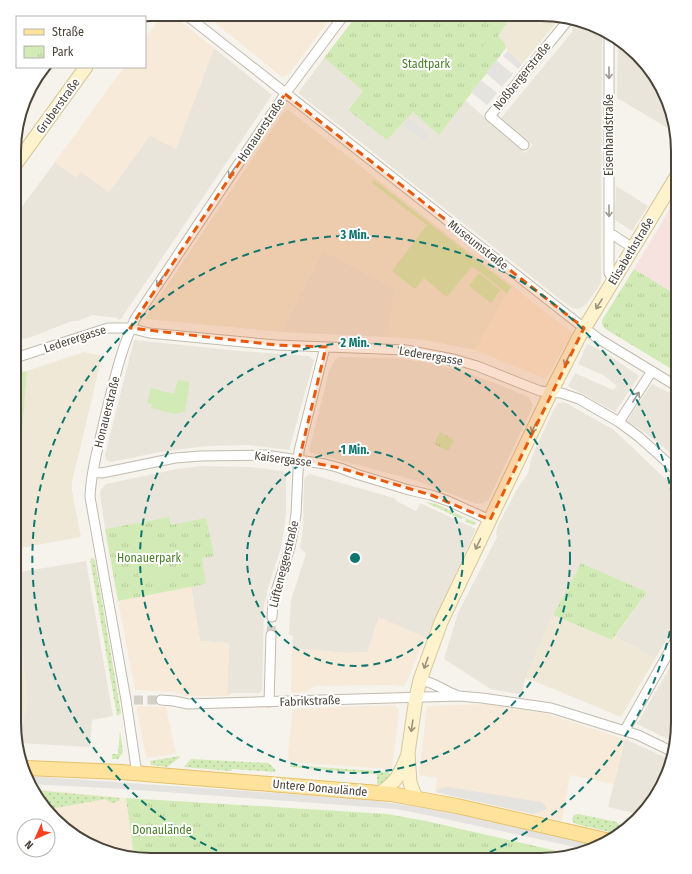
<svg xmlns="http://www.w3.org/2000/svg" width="692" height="874" font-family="'Fira Sans Condensed',sans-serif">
<defs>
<pattern id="grass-dots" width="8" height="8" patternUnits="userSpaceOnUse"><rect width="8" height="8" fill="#d2eab5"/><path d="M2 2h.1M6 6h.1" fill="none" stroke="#b6ca9c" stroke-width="1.8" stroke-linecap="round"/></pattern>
<pattern id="park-tufts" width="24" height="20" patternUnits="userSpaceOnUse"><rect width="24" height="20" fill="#d2eab5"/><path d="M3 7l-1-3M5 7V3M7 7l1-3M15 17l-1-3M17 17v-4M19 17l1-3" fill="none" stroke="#b6ca9c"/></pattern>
</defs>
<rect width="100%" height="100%" fill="#f6f3ec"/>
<path fill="#eae5da" d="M576,22L602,31L601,278V283L588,302L584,306L578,309L572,308L561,300L298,93L324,58L363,91L348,109L387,140L413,112L439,134L465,100L525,153L533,145L501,118L572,32L573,26Z
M618,37L660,83L673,131L617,98Z
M214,48L272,95L123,316V318L118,320V318L92,315L78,321H72L31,337L15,341V218L21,208L55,162L76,177L80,171L109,192L150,135L176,148Z
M616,186L648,206L632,231L615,220Z
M323,251L395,288L388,337L281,332Z
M134,340L239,351L309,356L314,360L289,450L249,445L207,446L160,452L111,462L106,460L105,455Z
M587,344L603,351L639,376L615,412L568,386L575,373L613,390L617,386L603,375L578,364Z
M340,357L397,358L435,364L477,376L529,397L533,406L488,501L482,503L477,504L417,481L331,458L311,453L309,450L330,368L335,360Z
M652,384L678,397V459L647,434L627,421Z
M562,402L566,403L614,430L678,491V620L655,659L635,647L615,637L647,592L581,563L553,615L525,679L522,695L491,689L444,659L458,613L497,537L496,534L498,525L516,491L528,473L532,456L554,409L557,404Z
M202,466L251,467L283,471L286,474V515L283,536L281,548L268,588L264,606L262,690L260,693H232L227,696L229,643L200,641L191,587L206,584L171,525L169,517L105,529L100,494L101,489L106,484L177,469Z
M310,474L394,498L398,502L416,511L420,503L476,529L426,638L379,618L368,652L346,653L292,648L293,636L289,635L291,600L306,554L300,548L303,529L304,481L305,477Z
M86,561L113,716L92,720L90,747L19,743L18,739L28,703L14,616V573Z
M678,653V732L674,742L637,724Z
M625,739L669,759L655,799L639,814L608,807Z"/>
<path fill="#f7ead8" d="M163,14H171L214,48L176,149L150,136L109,192L81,172L76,177L55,162L124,67H145V39Z
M222,14L333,15L288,75L282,77L215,23Z
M513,286L572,333L546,379L475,350L497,310Z
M191,587L200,641L229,643L227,696H186L174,692L135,690L118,601Z
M379,617L426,638L404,687L392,685L317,686L313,687L307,692L291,693L292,648L346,653L367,652Z
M486,704L544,713L625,739L614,784L570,775L562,821L435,792L437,778L419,775L427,706Z
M394,705L399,710L392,768L388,769L289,762L288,753L293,709Z
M140,706L166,707L176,754L147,758L146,757L137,710V707Z
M32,789L126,798L134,857L75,837L32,791Z"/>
<path fill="#efe8d6" d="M512,15H559L562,16L522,64L508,51L504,42L498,36Z
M287,110L290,111L513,286L497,310L475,350L425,340L388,337L395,288L323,251L281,332L146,319V317L283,113Z
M84,352L102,356L72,482V491L81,537L14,549V500L18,498L20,460L27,371Z
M553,615L612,640L615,637L635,647L655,659L621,717L534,681L525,679Z
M14,616H19L28,703L18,739L14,723Z"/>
<path fill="#f6e3e0" d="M678,195V296L634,269Z"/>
<path fill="url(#grass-dots)" d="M425,502L436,504L476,523V524L474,525L466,522V519L462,517L461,519Z
M93,558L95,561L121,713L117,716L90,559Z
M120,730L123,752L118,759H112V754H118Z
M180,756L179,758L167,767L151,765L150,761Z
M191,759L268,763L271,765L276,771L274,772L232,769L231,771L184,767Z
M290,765L388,772L393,779L386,783L377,784V774L290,767Z
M32,790L119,798L120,800L113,803L109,802L106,799L49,809Z
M578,814L617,822L620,826C621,830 619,833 614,833L576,824L573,822L572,818L574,815Z"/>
<path fill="url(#park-tufts)" d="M357,15H512L498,36L504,42L506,48L439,135L413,112L387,140L348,110L363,91L324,58Z
M634,269L678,296V373L604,328L602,323V320Z
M27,371L20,460L18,498L14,500L15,373Z
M440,432L454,440L448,451L434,444Z
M169,517L171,525L206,518L214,556L202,558L206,584L118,601L105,529Z
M581,563L647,592L612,640L553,615Z
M126,798L387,814L426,821L570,854L550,860H142L134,857Z"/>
<path fill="#d2eab5" d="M487,42L494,49L487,57L479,49Z
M374,180L511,287L507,293L472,266L447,297L424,278L415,289L392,271L427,225L372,183Z
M479,273L500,290L491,303L469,286Z
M178,380L190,382L185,412L174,414L151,408L152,404L147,403L151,388L174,394Z
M156,527L167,579L141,585L129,534Z
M204,531L206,541L195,543L193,533Z"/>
<path fill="#e5e3e0" d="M508,51L522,64L518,69L503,56Z
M496,60L513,74L502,87L486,73Z
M481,80L497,93L487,105L471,92Z
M409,118L429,134L424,141L403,125Z
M28,776L362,799L386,802L439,810L598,845L584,849L431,816L396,809L123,789L30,784Z
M448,787L541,802L544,804L547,809L533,814L435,792L441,788Z"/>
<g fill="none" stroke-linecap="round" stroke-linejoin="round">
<path stroke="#d4d0c8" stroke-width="9" stroke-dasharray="9 4.5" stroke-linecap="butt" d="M271,635L272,617
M134,700H161"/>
<defs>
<path id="minor" d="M185,14L584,328L599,339L678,387
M609,34V273L614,280
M524,145L490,116L569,19
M609,235H613L633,248
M15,358L108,328H130L149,333L276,345L406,350L453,359L477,366L540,391L561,393L579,399L619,422L639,437L678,472
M619,422L652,371
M93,472L102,473L175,458L201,456L265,455L325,464L340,468L356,474L409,490L431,495L448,501L490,520
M272,617L273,601L290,547L294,527L296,514L299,451L325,347
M420,680C434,682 443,690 456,695
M161,700L174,701L188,704L459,696L482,698L551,708L638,735L671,751
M269,702L271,635
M625,730L678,636
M137,774L126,700L90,497C91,469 100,441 106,413C114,381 121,349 135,319L285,94L344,15"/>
<path id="secondary" d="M15,165L86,67
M380,793C397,781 399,776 407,757
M416,798L410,783L408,753L416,698L420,680L441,622L551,392L579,337L678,174"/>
<path id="primary" d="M26,768L121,772L391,794L457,806L610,841"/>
</defs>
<use href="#minor" stroke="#c2bbae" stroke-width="11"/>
<use href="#secondary" stroke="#d6c79b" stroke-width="15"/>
<use href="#primary" stroke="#e6c16a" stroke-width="16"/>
<use href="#minor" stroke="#fff" stroke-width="9"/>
<use href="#secondary" stroke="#fff3cd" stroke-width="13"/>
<use href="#primary" stroke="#ffe39c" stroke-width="14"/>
</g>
<defs><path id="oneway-shaft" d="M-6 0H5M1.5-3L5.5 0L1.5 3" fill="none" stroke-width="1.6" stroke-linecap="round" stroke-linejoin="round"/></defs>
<g stroke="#9c9892">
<use href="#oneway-shaft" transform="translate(609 73) rotate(90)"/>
<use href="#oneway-shaft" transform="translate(232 172) rotate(124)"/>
<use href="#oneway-shaft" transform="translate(609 211) rotate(90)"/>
<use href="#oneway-shaft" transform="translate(160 281) rotate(124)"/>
<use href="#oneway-shaft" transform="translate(636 397) rotate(-57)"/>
</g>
<g stroke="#9c937c">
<use href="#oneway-shaft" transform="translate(599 304) rotate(122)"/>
<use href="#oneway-shaft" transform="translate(567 360) rotate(117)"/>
<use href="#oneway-shaft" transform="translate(534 427) rotate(116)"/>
<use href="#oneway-shaft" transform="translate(478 544) rotate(116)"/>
<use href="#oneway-shaft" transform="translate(426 663) rotate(109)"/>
<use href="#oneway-shaft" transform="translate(412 726) rotate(98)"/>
</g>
<path fill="#e8590c" fill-opacity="0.2" stroke="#e8590c" stroke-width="3" stroke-dasharray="8 5" stroke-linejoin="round" d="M285,94L584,328L490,520L431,495L340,468L299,460L326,347L276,345L130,328Z"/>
<g fill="none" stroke="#0f766e" stroke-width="2" stroke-dasharray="7 5">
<circle cx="355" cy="558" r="108"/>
<circle cx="355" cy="558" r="215"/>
<path d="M678 572A323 323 0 0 1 471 860M239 860A323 323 0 1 1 678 544"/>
</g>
<g text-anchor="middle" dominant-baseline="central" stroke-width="4" stroke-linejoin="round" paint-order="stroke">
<g font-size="12" fill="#4a7f2a" stroke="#fff">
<text x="426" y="64">Stadtpark</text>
<text x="149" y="558">Honauerpark</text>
<text x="162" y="830">Donaulände</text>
</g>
<g font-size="12" fill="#4b4439" stroke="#fff">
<text transform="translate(522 76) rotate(-51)">Noßbergerstraße</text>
<text transform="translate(58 106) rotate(-54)">Gruberstraße</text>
<text transform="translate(261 130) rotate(-56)">Honauerstraße</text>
<text transform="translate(609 135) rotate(-90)">Eisenhandstraße</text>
<text transform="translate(478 245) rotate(38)">Museumstraße</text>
<text transform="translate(631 251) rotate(-59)">Elisabethstraße</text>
<text transform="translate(75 339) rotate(-18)">Lederergasse</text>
<text transform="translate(431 356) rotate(10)">Lederergasse</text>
<text transform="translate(107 412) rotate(-76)">Honauerstraße</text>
<text transform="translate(283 459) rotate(7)">Kaisergasse</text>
<text transform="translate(284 564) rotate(-76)">Lüfteneggerstraße</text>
<text transform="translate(310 701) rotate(-2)">Fabrikstraße</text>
<text transform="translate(320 788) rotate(5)">Untere Donaulände</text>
</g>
</g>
<path d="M0 0H692V874H0ZM151 21H541A130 130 0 0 1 671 151V723A130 130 0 0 1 541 853H151A130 130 0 0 1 21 723V151A130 130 0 0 1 151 21Z" fill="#fff" fill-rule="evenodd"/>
<path fill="none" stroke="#4b4439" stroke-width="2" d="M151 21H541A130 130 0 0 1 671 151V723A130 130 0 0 1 541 853H151A130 130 0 0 1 21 723V151A130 130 0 0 1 151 21Z"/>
<circle cx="355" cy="558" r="6" fill="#0f766e" stroke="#fff" stroke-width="2"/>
<g font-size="12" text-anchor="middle" font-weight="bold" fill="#0f766e" stroke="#fff" stroke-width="4" stroke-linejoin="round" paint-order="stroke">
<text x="355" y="239">3 Min.</text>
<text x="355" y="347">2 Min.</text>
<text x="355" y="454">1 Min.</text>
</g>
<rect x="16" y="16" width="130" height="52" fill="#ffffff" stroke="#b7b4b0"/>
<rect x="24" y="29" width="20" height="6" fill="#ffe39c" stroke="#b7b4b0"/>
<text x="52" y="36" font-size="12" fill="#4b4439">Straße</text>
<rect x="24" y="46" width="20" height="12" fill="url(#park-tufts)" stroke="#b7b4b0"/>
<text x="52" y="56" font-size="12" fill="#4b4439">Park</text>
<g transform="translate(36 838) rotate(225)"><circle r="19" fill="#ffffff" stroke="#b7b4b0"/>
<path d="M0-3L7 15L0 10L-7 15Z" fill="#fc3f1d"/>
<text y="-6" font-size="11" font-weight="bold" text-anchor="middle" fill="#4b4439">N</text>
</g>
</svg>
